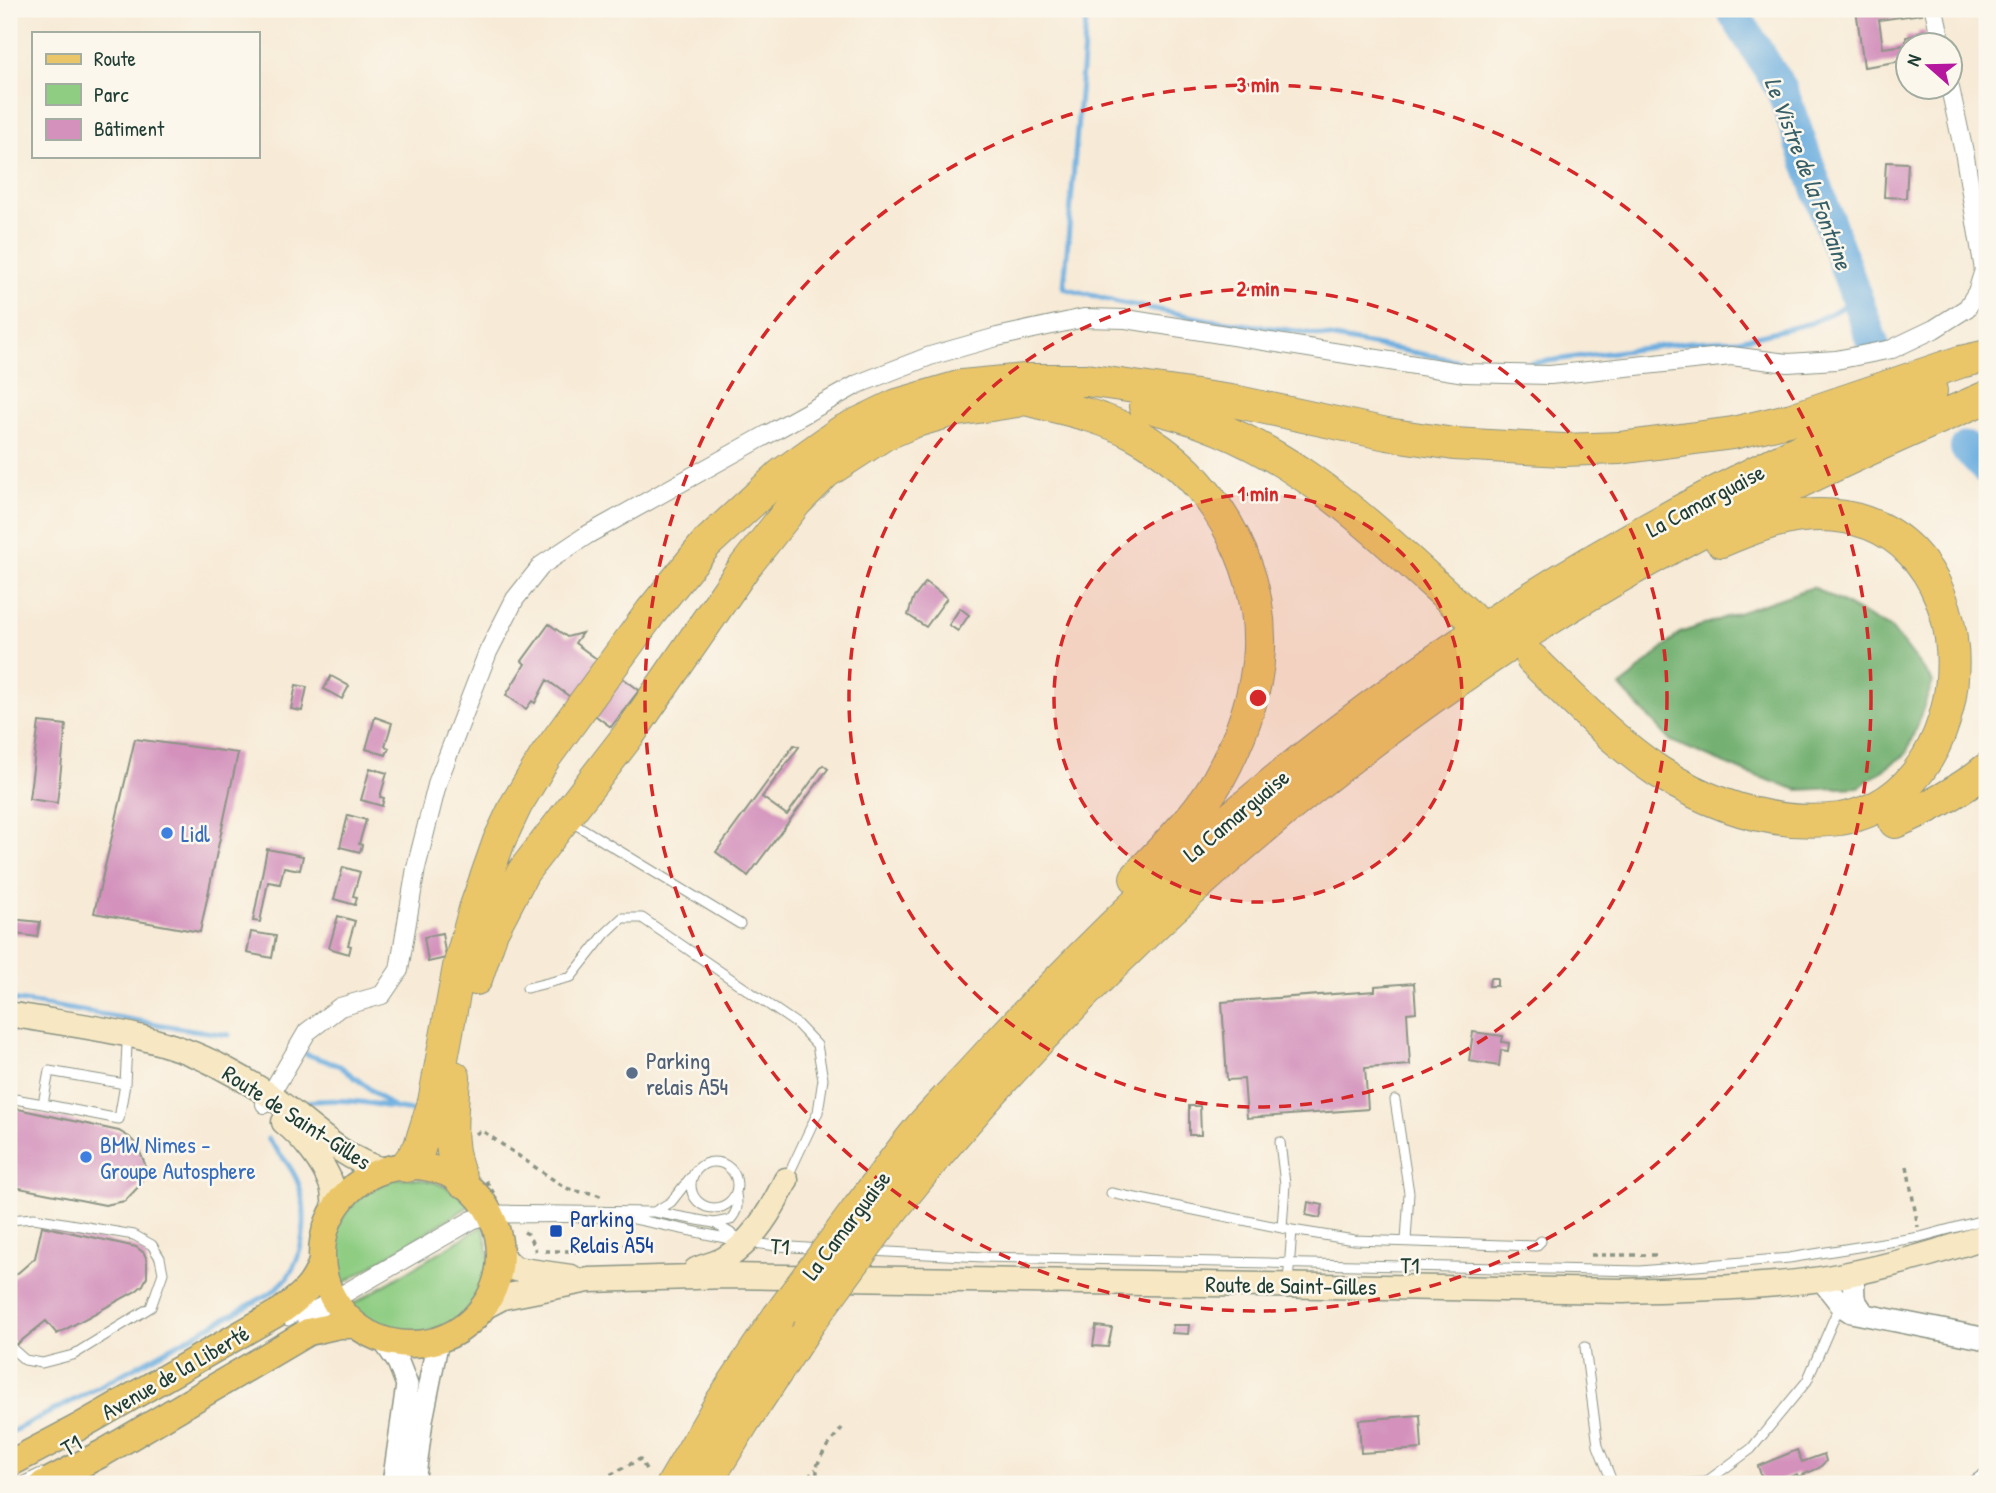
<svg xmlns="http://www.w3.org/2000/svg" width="1996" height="1493" font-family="'Patrick Hand',sans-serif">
<rect width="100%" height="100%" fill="#fbf7ec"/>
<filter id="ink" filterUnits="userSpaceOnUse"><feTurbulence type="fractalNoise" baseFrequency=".0143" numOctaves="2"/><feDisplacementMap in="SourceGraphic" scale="14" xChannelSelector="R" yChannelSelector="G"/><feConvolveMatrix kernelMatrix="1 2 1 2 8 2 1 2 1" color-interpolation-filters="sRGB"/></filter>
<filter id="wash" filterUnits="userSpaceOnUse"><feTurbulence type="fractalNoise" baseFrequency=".00686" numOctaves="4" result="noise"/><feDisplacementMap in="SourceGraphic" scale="28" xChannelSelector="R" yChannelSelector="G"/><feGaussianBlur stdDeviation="1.57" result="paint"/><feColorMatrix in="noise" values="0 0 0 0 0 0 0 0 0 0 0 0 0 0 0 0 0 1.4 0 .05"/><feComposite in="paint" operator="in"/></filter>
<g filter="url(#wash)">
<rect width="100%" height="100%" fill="#f7ead6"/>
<path fill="#8fcd83" stroke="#57855c" stroke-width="2" d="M397,1178C431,1178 445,1183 471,1205L339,1286C337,1276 332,1263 333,1253C335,1210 361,1192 397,1178Z
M483,1226C487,1242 491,1257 487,1274C477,1315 431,1343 390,1332C374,1327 362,1317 350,1306Z"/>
<path fill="#73b071" stroke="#497652" stroke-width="2" d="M1813,587L1892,629L1933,682L1906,754L1859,787L1798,790L1744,772L1671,741L1620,687L1680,633Z"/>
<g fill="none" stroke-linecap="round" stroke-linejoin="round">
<path stroke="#6aaddf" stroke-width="5" d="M1087,9L1064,288L1117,302L1210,320L1296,331L1455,360L1480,366
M1510,366L1690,342L1739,340L1811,323L1857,300
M9,1000C83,1009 155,1026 229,1035
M306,1054L340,1066L394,1108L411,1111
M299,1103C330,1098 358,1100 389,1107
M9,1433L80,1397L271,1293C276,1288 283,1283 287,1278C304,1255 308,1216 300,1189C295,1170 280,1154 268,1139"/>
<path stroke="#6aaddf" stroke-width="32" d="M1731,9L1782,90L1873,344
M1966,448L1987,470"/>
</g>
<g id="blocks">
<path fill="#d391bc" d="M1856,9H1921L1922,14L1879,20L1883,48L1906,45V37L1918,35V32L1925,31L1927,46H1909V60L1864,67Z
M1886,162L1908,163L1906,198L1884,197Z
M926,582L947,598L926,627L908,615L913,599Z
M960,608L969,615L958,631L949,625Z
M549,624L567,637L582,633L575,643L639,690L611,727L547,680L535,703L532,701L526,709L506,695L525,664L522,661Z
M331,676L349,686L342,699L324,689Z
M296,685L307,687L302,711L291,709Z
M375,717L392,723L385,746L389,748L386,755L366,749Z
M39,722L66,725L57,803L29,799Z
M135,739L238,753L200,932L94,913Z
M794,745L799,747L762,797L787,815L823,765L828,769L748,876L716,852Z
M370,768L387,773L380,797L384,798L382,806L361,800Z
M348,815L366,820L359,844L362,845L360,852L340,847Z
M267,849L303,856L300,870L284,867L280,884L268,882L260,922L253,921Z
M343,867L360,872L353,896L357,897L355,905L334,899Z
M338,916L355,921L348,945L351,946L349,954L329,948Z
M10,919L40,922L37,937L9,933Z
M251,932L276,936L272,958L247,953Z
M442,933L446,958L428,962L424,937Z
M1490,978H1497V986H1489Z
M1414,983L1416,1012L1407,1013L1410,1065L1365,1068L1368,1109L1247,1118L1244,1079L1227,1080L1222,1002L1375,991V986Z
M1473,1032L1503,1036L1502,1042L1509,1043L1508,1051L1501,1050L1499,1066L1469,1061Z
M1189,1106H1200L1201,1135H1189Z
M9,1107L119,1131L129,1137L137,1145L145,1164L141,1184L125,1201L105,1205L9,1186Z
M1308,1202L1323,1205L1320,1218L1306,1215Z
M42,1226L136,1247L144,1253L147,1260V1277L143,1285L136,1291L57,1334L46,1321L16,1345L9,1336V1276L11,1279L35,1258Z
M1173,1325H1189L1188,1334L1172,1333Z
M1096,1326L1112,1328L1108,1347L1093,1346Z
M1420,1415L1422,1449L1361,1453L1359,1420Z
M1797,1450L1802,1462L1824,1454L1826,1461L1819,1468L1798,1477L1797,1474L1777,1482L1778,1484H1764L1758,1466Z"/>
</g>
</g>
<g filter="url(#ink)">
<use href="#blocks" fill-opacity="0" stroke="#8b9485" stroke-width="2"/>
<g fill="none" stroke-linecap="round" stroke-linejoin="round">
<defs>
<path id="service" d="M570,821L740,924
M527,988L571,977L605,934L622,918H642L797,1024L817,1045L823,1079L818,1112L787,1178
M9,1041L11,1027
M125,1084L119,1119L43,1104L49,1071L125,1084L127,1045
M9,1098L43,1104
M1395,1100L1409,1193L1406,1241
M1280,1142L1285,1184L1282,1228
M691 1185a23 23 0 1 1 46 0a23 23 0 1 1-46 0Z
M1111,1193L1292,1230L1288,1283
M654,1212L671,1202L690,1178
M9,1220L34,1218L134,1235L152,1245L160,1258L163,1273L151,1307L73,1355L42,1363L25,1360L9,1346
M714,1223L730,1220C738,1211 738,1206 736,1194
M1292,1230L1354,1240L1536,1246L1541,1241
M870,1251L983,1257L1640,1271L1789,1258L1920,1237L1987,1219
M288,1321L470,1216L488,1210L654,1212L714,1223L737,1237
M302,1323L474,1224L492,1218L625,1217L744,1242L778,1246L821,1249
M1585,1347L1598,1446L1613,1484
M18,1484L41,1473
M1672,1484L1706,1482L1751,1449L1807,1381L1835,1316L1842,1307"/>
<path id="minor" d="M1934,9L1942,46
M265,1104L307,1032L340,1007L382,995L399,970L416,868L438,781L488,652L515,599L542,565L587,535L858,384L930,356L997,337L1084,318L1126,319L1465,373L1550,375L1731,356L1788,363L1836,360L1892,349L1934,329L1967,308L1977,292L1984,270L1965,157L1950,88
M1977,1484L1987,1477"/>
<path id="tertiary" d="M1853,1272L1854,1299L1864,1314
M1821,1279L1842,1306L1851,1312L1987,1339
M383,1340L398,1362L407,1385L393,1484
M414,1484L422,1420L438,1340"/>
<path id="secondary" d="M9,1014C80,1027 156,1032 221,1067C238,1076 256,1086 272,1097C307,1122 340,1158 383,1170
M284,1122C303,1137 324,1163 332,1186C334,1193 334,1202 335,1209
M501,1256L515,1269L571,1277
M696,1270C706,1265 717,1264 726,1258C753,1241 773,1208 786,1180
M484,1307L503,1297L589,1280L729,1276L1624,1291C1690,1289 1756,1288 1821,1279C1878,1270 1933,1254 1987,1236"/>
<path id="primary" d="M322 1255a89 89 0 1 1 178 0a89 89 0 1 1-178 0Z
M9,1464L79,1427L281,1311C300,1297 315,1286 322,1261
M43,1484L103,1453L308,1332L339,1325H355"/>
<path id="motorway" d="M1029,400C1065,409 1102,416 1135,434C1211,475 1262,562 1259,649C1257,696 1240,740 1218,780C1197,817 1164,847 1136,878
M1145,406C1284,435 1369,525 1470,617
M1532,659C1572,698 1612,741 1659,772C1714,807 1775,827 1840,819C1996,794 1996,497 1802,516C1774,519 1747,530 1721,541
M1895,822C1929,808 1959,792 1987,769
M476,979L492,931L523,872L630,733L743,569L796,502L826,472L883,435L913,422L951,411L1017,401
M454,1077C452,1113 446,1148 462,1181
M406,1166L419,1149L434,1102L459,967L475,909L499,841L516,805L545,757L651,612L706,544L782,474L841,432L897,405L962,386L1025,380H1086L1238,402L1387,434L1454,444L1563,450L1620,448L1733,433L1792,419L1960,362L1987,356
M858,1209C879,1182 899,1153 921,1127C945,1100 971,1074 995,1047C1076,960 1161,875 1252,800C1455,630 1688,494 1931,391
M892,1210C1077,978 1293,782 1543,623C1683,534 1835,462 1987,397
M673,1484L720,1404L778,1317
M705,1484L744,1421L811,1320"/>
</defs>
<use href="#service" stroke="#8b9485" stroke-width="11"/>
<use href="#minor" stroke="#8b9485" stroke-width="20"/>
<use href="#tertiary" stroke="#8b9485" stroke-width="24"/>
<use href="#secondary" stroke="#8b9485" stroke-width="27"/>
<use href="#primary" stroke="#8b9485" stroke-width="29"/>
<use href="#motorway" stroke="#8b9485" stroke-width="34"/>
<path stroke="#8b9485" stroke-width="3.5" stroke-dasharray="5 5" stroke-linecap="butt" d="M476,1134L481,1130L564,1187C578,1194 592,1190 603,1198
M1907,1166L1918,1227
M486,1181L496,1197
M524,1232L528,1234L536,1251
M545,1251H610L628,1244
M1591,1255H1657
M593,1484L640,1459L648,1473
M801,1484L816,1469
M822,1484C806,1466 831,1444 842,1428"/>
<use href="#service" stroke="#fff" stroke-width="9"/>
<use href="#minor" stroke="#fff" stroke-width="18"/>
<use href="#tertiary" stroke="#fff" stroke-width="21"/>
<use href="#secondary" stroke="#f7e8c3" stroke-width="24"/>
<use href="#primary" stroke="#ebc669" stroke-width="26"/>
<use href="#motorway" stroke="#ebc669" stroke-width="32"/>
<defs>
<path id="motorway-bridge" d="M778,1317L858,1209
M811,1320L892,1210"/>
</defs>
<use href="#motorway-bridge" stroke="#8b9485" stroke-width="34" stroke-linecap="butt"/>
<use href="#motorway-bridge" stroke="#ebc669" stroke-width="32"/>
</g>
</g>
<circle cx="1258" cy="698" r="204" fill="#d62828" fill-opacity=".12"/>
<g fill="none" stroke="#d62828" stroke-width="3.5" stroke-dasharray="12 9">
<circle cx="1258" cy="698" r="204"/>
<circle cx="1258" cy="698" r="409"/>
<circle cx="1258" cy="698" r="613"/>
</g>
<g fill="#3f7fe0" stroke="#fbf7ec" stroke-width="2.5">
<circle cx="167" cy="833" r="7"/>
<circle cx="86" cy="1157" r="7"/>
</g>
<circle fill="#5c6f8a" stroke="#fbf7ec" stroke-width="2.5" cx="632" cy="1073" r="7"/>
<rect fill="#1a4fb4" stroke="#fbf7ec" stroke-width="2.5" x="549" y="1224" width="14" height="14" rx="3.5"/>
<g text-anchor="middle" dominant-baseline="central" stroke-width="5" stroke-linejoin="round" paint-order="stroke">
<g font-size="23" fill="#1f3d34" stroke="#fbf7ec">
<text transform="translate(1705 500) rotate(-28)">La Camarguaise</text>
<text transform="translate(1236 815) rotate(-40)">La Camarguaise</text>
<text transform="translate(297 1117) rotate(33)">Route de Saint-Gilles</text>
<text transform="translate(846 1225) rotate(-53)">La Camarguaise</text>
<text transform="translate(780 1246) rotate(5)">T1</text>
<text transform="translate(1410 1265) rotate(1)">T1</text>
<text transform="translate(1291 1285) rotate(1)">Route de Saint-Gilles</text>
<text transform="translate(175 1372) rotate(-30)">Avenue de la Liberté</text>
<text transform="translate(71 1445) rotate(-30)">T1</text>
</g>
<g font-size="23" fill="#366cbe" stroke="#fbf7ec" text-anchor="start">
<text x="181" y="833">Lidl</text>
<text x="100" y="1144">BMW Nimes -<tspan x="100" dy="26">Groupe Autosphere</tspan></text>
</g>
<g font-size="23" fill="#4e5e75" stroke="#fbf7ec" text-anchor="start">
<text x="646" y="1060">Parking<tspan x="646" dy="26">relais A54</tspan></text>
</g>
<g font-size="23" fill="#164399" stroke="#fbf7ec" text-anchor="start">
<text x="570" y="1218">Parking<tspan x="570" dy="26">Relais A54</tspan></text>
</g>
<g font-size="24" font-style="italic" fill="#365f67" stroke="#fbf7ec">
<text transform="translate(1809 173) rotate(69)">Le Vistre de la Fontaine</text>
</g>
</g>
<circle cx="1258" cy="698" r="10" fill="#d62828" stroke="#fbf7ec" stroke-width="3.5"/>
<g font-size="21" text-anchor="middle" font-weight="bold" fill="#d62828" stroke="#fbf7ec" stroke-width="5" stroke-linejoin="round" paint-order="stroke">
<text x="1258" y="92">3 min</text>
<text x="1258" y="296">2 min</text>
<text x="1258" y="501">1 min</text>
</g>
<rect width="1996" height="1493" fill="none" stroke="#fbf7ec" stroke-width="35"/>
<rect x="32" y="32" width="228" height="126" fill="#fbf7ec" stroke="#a3ada2" stroke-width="2"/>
<rect x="46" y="54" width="35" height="10" fill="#ebc669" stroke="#a3ada2" stroke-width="2"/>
<text x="94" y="66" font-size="21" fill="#1f3d34">Route</text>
<rect x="46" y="84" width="35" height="21" fill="#8fcd83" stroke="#a3ada2" stroke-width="2"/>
<text x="94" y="102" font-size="21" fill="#1f3d34">Parc</text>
<rect x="46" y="119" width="35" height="21" fill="#d391bc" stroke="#a3ada2" stroke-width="2"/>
<text x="94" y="136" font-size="21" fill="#1f3d34">Bâtiment</text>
<g transform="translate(1929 66) rotate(290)"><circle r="33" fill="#fbf7ec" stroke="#a3ada2" stroke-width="2"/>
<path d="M0-5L12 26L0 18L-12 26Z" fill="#b5179e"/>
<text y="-10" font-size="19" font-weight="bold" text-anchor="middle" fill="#1f3d34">N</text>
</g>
</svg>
